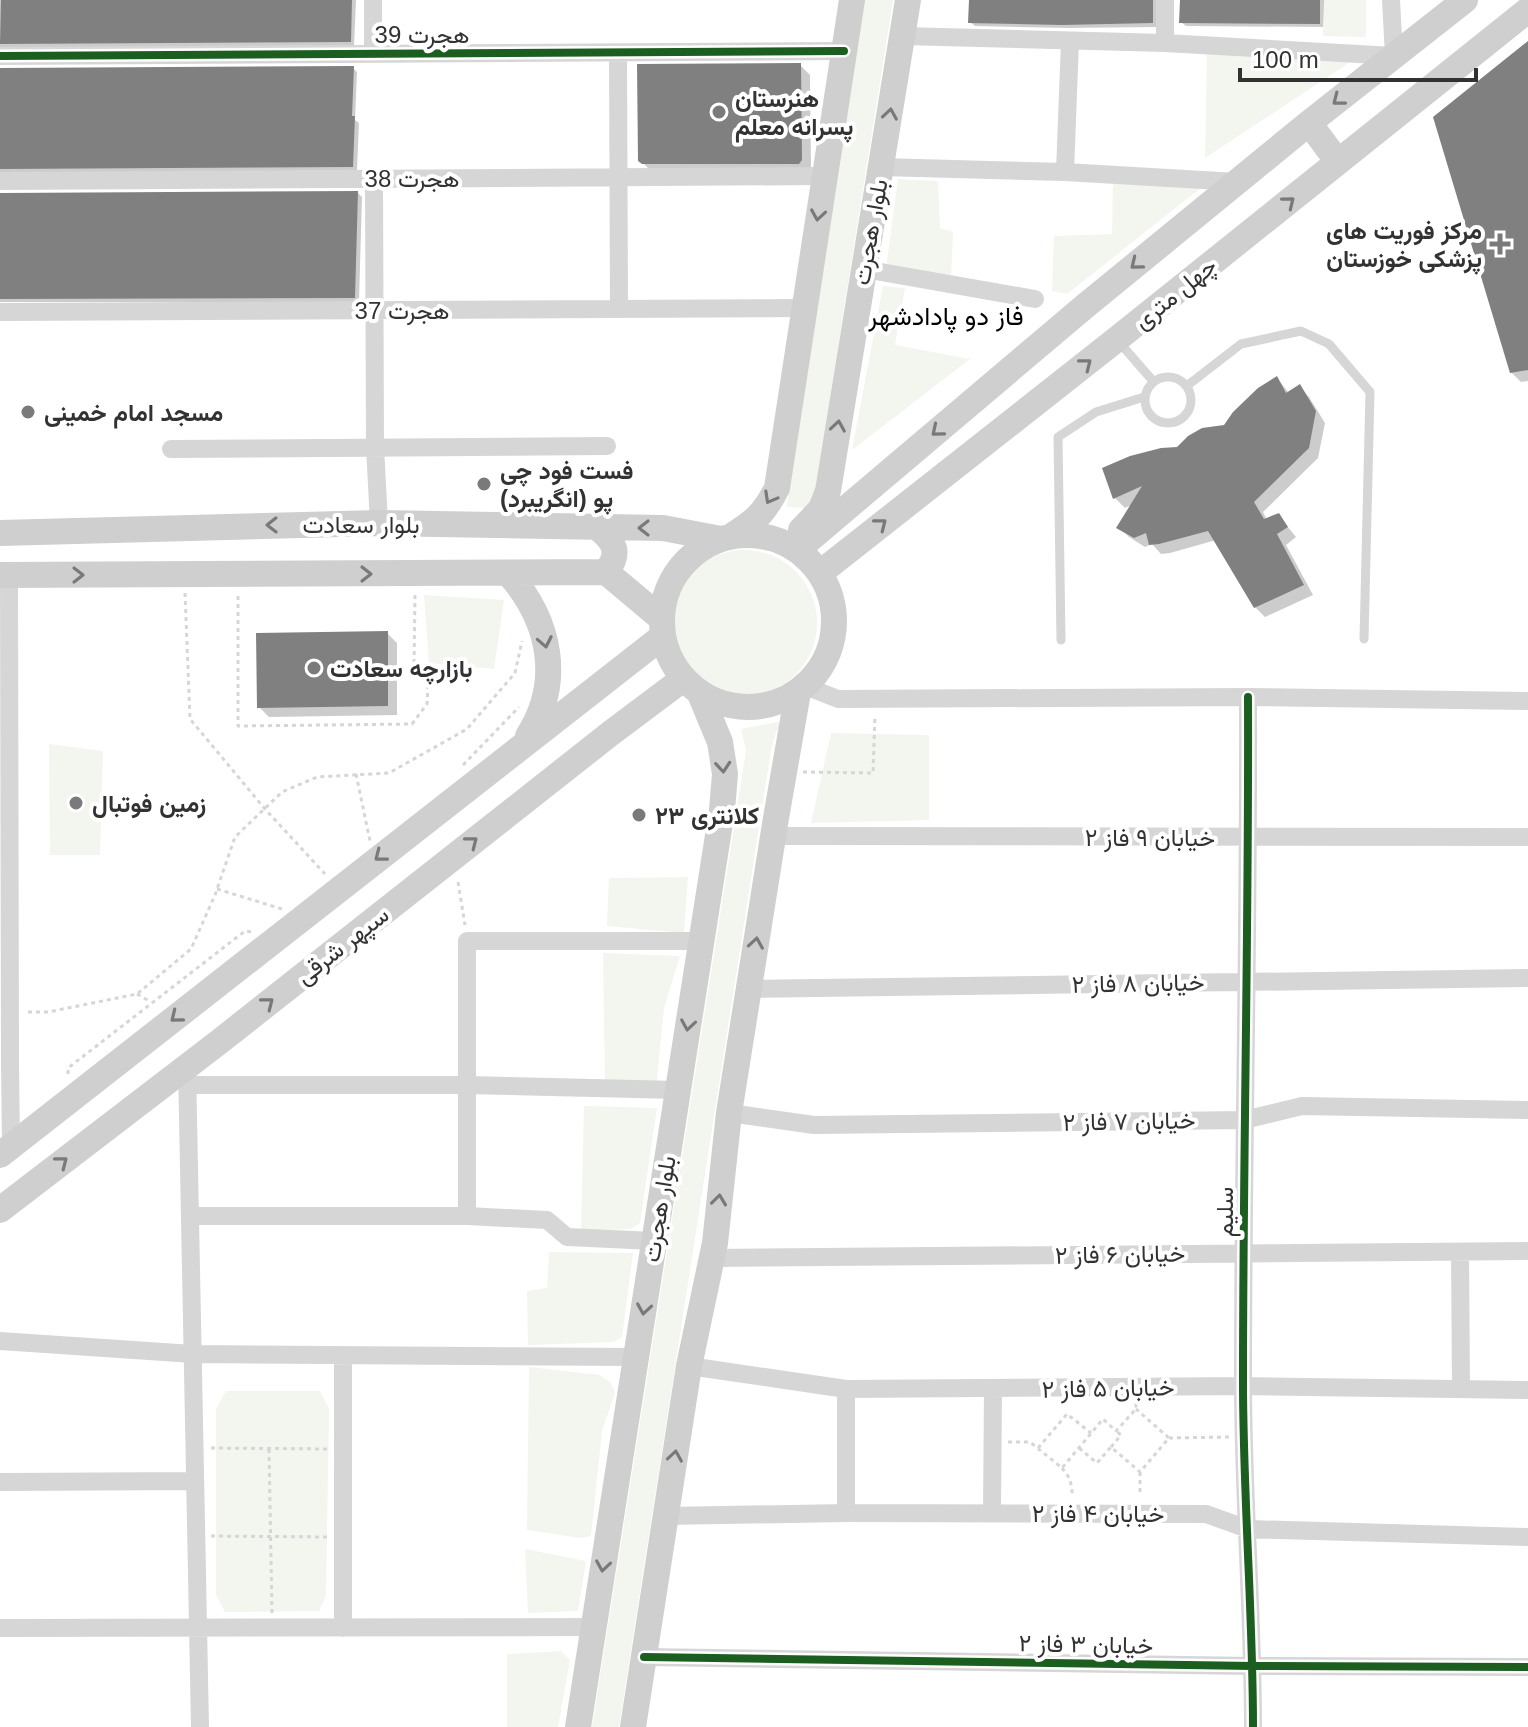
<svg xmlns="http://www.w3.org/2000/svg" width="1528" height="1727" font-family="Arial,Vazirmatn,sans-serif">
<rect width="100%" height="100%" fill="#fff"/>
<path fill="#f3f6ee" d="M865,0H893L813,504L805,508L787,507L790,478Z
M1323,0H1366V37L1323,36Z
M1207,50L1358,57L1205,158Z
M1113,176H1216L1067,294L1052,291L1054,236L1112,234Z
M898,179L938,181L940,228L953,232L951,279L886,269Z
M883,286L905,288L895,345L970,359L852,450Z
M671 623a73 73 0 1 1 146 0a73 73 0 1 1-146 0Z
M424,595L504,600L494,669L429,663Z
M783,721L776,732L771,750L619,1727H592L746,751L741,729Z
M831,733L929,735V820L811,823Z
M49,744L103,751L100,855H50Z
M688,877L684,933L607,926L609,878Z
M603,953L680,956L664,1008L656,1089L605,1088Z
M584,1106L657,1108L640,1223L631,1229L581,1231Z
M549,1252L633,1253L622,1337L613,1342L528,1345L527,1291L547,1288Z
M529,1367L600,1375L610,1382L615,1393L602,1431L591,1536L580,1538L527,1530Z
M226,1391H320L329,1409L326,1596L319,1611L225,1612L216,1595V1409Z
M525,1549L586,1561L578,1611L528,1613Z
M561,1651L570,1660L558,1727H507V1654Z"/>
<path fill="#0003" d="M0,0H356L354,46L0,49Z
M971,0H1158L1157,27L1068,28L975,26L970,22Z
M1182,0H1324L1323,27L1186,26L1181,22Z
M1528,44V381L1521,382L1511,372Z
M800,65L810,75L811,171L654,174L640,160Z
M353,68L357,72L355,120L359,123L357,170L0,175V70Z
M358,193L362,197L359,302H0V195Z
M1277,378L1289,393L1299,387L1309,397L1325,423L1318,458L1263,512L1267,520L1278,515L1296,537L1286,545L1313,595L1265,617L1255,607L1216,540L1170,553L1161,554L1152,544L1145,547L1129,537L1119,527L1133,504L1125,508L1115,498L1105,469L1178,449L1225,427Z
M387,633L397,643V715L269,717L259,707Z"/>
<path fill="#808080" d="M1,0H352L351,42L0,44Z
M969,0H1153V23L1062,25L968,23Z
M1180,0H1320V24L1179,23Z
M1528,41V370L1510,373L1433,117Z
M801,63L802,160L799,164H642L638,161L637,64Z
M354,66L352,116H355L353,167L0,169V68Z
M358,191L355,298L0,299V193Z
M1277,376L1286,393L1300,384L1316,411L1309,448L1254,502L1264,519L1279,513L1288,527L1277,534L1304,585L1254,608L1208,531L1159,544L1149,545L1146,533L1134,538L1116,528L1142,486L1113,499L1102,468L1130,456L1161,448L1177,447L1188,436L1202,428L1224,425L1233,412L1258,388Z
M388,631V706L257,708L256,633Z"/>
<g fill="none" stroke-linecap="round" stroke-linejoin="round">
<path stroke="#d6d6d6" stroke-width="3" stroke-dasharray="4 4" stroke-linecap="butt" d="M185,593L190,719L265,809L325,874
M238,596V726L412,724L427,704L429,669L414,668L415,594
M463,765L519,707
M803,772L873,773L875,715
M356,774L370,841
M458,882L465,925
M217,889L282,909
M137,994L151,1002
M28,1012H48L137,994L191,949L215,895L235,837L282,792L317,777L389,773L467,729L515,673L522,641
M68,1074V1068L245,931L252,932
M1169,1438L1229,1437
M1008,1442H1030L1062,1468L1103,1419L1116,1431L1136,1409V1402
M1111,1447L1121,1435L1116,1431
M211,1448L328,1449
M1038,1448L1067,1414L1091,1433
M1079,1448L1097,1463L1111,1447L1140,1472L1169,1438L1136,1409
M269,1449L272,1613
M1062,1468L1070,1479L1073,1497
M1140,1472V1496
M211,1536L327,1537"/>
<path stroke="#d6d6d6" stroke-width="9" d="M1119,342L1153,381
M1145 400a23 23 0 1 1 46 0a23 23 0 1 1-46 0Z
M1188,385L1241,344L1301,331L1329,344L1370,392L1364,639
M1061,640L1058,437L1096,412L1144,397"/>
<path stroke="#d6d6d6" stroke-width="18" d="M373,0V54
M902,36L1165,43L1394,56L1391,0
M1165,43V0
M618,53L619,309
M0,56L844,51
M881,167L1065,172L1237,182
M1065,172L1070,41
M374,179L375,447L379,523
M0,181L824,176
M864,269L1035,299
M0,312L804,308
M171,449L607,446
M9,575L10,1062L11,1146
M805,686L838,699L1248,697L1528,701
M1248,697C1249,925 1243,1154 1243,1382C1243,1497 1253,1612 1253,1727
M773,836L1528,837
M749,989L1528,978
M187,1066L200,1727
M187,1085H467L678,1090
M729,1113L814,1125L1244,1120L1302,1106L1528,1110
M190,1216H467L547,1220L567,1237L654,1241
M467,1216V941H702
M1460,1252L1461,1388
M712,1258L1528,1251
M0,1341L193,1354L636,1357
M689,1366L846,1389L1243,1386L1528,1390
M846,1389V1513
M0,1482L195,1481
M992,1513L993,1389
M666,1516L846,1513L1206,1514L1248,1529L1528,1537
M0,1628L593,1627
M343,1628V1355
M644,1657L1253,1666L1528,1667"/>
<path stroke="#cfcfcf" stroke-width="26" d="M1309,123L1338,162
M598,528C615,542 621,553 606,572
M801,530L821,509L828,491L908,0
M0,533L379,523L663,528L721,539
M662 621a86 86 0 1 1 172 0a86 86 0 1 1-172 0Z
M730,537C755,521 764,514 777,488L852,0
M797,550L1084,307L1309,123L1465,0
M820,573L1117,339L1528,10
M509,574C550,621 563,681 528,736
M0,575L606,572L662,619
M0,1155L663,636
M0,1210L219,1042L611,733L683,679
M578,1727L722,810L725,774L720,742L700,694
M633,1727L689,1366L715,1243L729,1113L776,818L798,692"/>
<defs>
<path id="cycleway" d="M0,56L844,51
M1248,697C1249,925 1243,1154 1243,1382C1243,1497 1253,1612 1253,1727
M644,1657L1253,1666L1528,1667"/>
</defs>
<use href="#cycleway" stroke="#fff" stroke-width="13"/>
<use href="#cycleway" stroke="#1b5e20" stroke-width="8"/>
</g>
<defs><path id="oneway-chevron" d="M-2-3.5L2.5 0L-2 3.5" fill="none" stroke-width="1.6" stroke-linecap="round" stroke-linejoin="round" transform="scale(2)"/></defs>
<g stroke="#797979">
<use href="#oneway-chevron" transform="translate(1338 100) rotate(142)"/>
<use href="#oneway-chevron" transform="translate(890 114) rotate(-81)"/>
<use href="#oneway-chevron" transform="translate(1289 202) rotate(-39)"/>
<use href="#oneway-chevron" transform="translate(818 215) rotate(99)"/>
<use href="#oneway-chevron" transform="translate(1136 264) rotate(141)"/>
<use href="#oneway-chevron" transform="translate(1086 364) rotate(-38)"/>
<use href="#oneway-chevron" transform="translate(838 426) rotate(-81)"/>
<use href="#oneway-chevron" transform="translate(937 431) rotate(140)"/>
<use href="#oneway-chevron" transform="translate(770 498) rotate(119)"/>
<use href="#oneway-chevron" transform="translate(881 524) rotate(-38)"/>
<use href="#oneway-chevron" transform="translate(272 525) rotate(179)"/>
<use href="#oneway-chevron" transform="translate(644 528) rotate(180)"/>
<use href="#oneway-chevron" transform="translate(366 574)"/>
<use href="#oneway-chevron" transform="translate(78 575)"/>
<use href="#oneway-chevron" transform="translate(545 642) rotate(79)"/>
<use href="#oneway-chevron" transform="translate(723 767) rotate(85)"/>
<use href="#oneway-chevron" transform="translate(472 842) rotate(-38)"/>
<use href="#oneway-chevron" transform="translate(380 856) rotate(142)"/>
<use href="#oneway-chevron" transform="translate(756 943) rotate(-81)"/>
<use href="#oneway-chevron" transform="translate(268 1003) rotate(-38)"/>
<use href="#oneway-chevron" transform="translate(176 1017) rotate(141)"/>
<use href="#oneway-chevron" transform="translate(688 1025) rotate(99)"/>
<use href="#oneway-chevron" transform="translate(62 1162) rotate(-38)"/>
<use href="#oneway-chevron" transform="translate(719 1200) rotate(-83)"/>
<use href="#oneway-chevron" transform="translate(644 1309) rotate(99)"/>
<use href="#oneway-chevron" transform="translate(675 1456) rotate(-81)"/>
<use href="#oneway-chevron" transform="translate(603 1566) rotate(99)"/>
</g>
<g fill="#7a7a7a" stroke="#fff" stroke-width="3">
<circle cx="719" cy="112" r="8"/>
<path d="M1496 232h8v8h8v8h-8v8h-8v-8h-8v-8h8z"/>
<circle cx="28" cy="412" r="8"/>
<circle cx="484" cy="484" r="8"/>
<circle cx="314" cy="668" r="8"/>
<circle cx="76" cy="803" r="8"/>
<circle cx="639" cy="815" r="8"/>
</g>
<g text-anchor="middle" dominant-baseline="central" stroke-width="8" stroke-linejoin="round" paint-order="stroke">
<g font-size="24" fill="#323232" stroke="#fff">
<text x="422" y="34">هجرت 39</text>
<text x="412" y="178">هجرت 38</text>
<text transform="translate(870 232) rotate(-80)">بلوار هجرت</text>
<text transform="translate(1175 293) rotate(-39)">چهل متری</text>
<text x="402" y="310">هجرت 37</text>
<text x="361" y="524">بلوار سعادت</text>
<text x="1150" y="837">خیابان ۹ فاز ۲</text>
<text transform="translate(342 945) rotate(-38)">سپهر شرقی</text>
<text transform="translate(1138 983) rotate(-1)">خیابان ۸ فاز ۲</text>
<text transform="translate(1129 1121) rotate(-1)">خیابان ۷ فاز ۲</text>
<text transform="translate(659 1209) rotate(-81)">بلوار هجرت</text>
<text transform="translate(1224 1212) rotate(-90)">سلیم</text>
<text transform="translate(1120 1254) rotate(-1)">خیابان ۶ فاز ۲</text>
<text transform="translate(1108 1388) rotate(-1)">خیابان ۵ فاز ۲</text>
<text x="1098" y="1513">خیابان ۴ فاز ۲</text>
<text transform="translate(1086 1644) rotate(1)">خیابان ۳ فاز ۲</text>
</g>
<g font-size="24" font-weight="bold" fill="#323232" stroke="#fff" text-anchor="start">
<text x="735" y="98">هنرستان<tspan x="735" dy="28">پسرانه معلم</tspan></text>
<text x="1482" y="230" text-anchor="end">مرکز فوریت های<tspan x="1482" dy="28">پزشکی خوزستان</tspan></text>
<text x="44" y="412">مسجد امام خمینی</text>
<text x="500" y="470">فست فود چی<tspan x="500" dy="28">پو (انگریبرد)</tspan></text>
<text x="330" y="668">بازارچه سعادت</text>
<text x="92" y="803">زمین فوتبال</text>
<text x="655" y="815">کلانتری ۲۳</text>
</g>
<g font-size="26" fill="#000" stroke="#fff">
<text x="946" y="316">فاز دو پادادشهر</text>
</g>
</g>
<path d="M1240 68v12h236v-12" fill="none" stroke="#323232" stroke-width="4"/>
<text x="1252" y="68" font-size="24" fill="#323232" stroke="#ffffff" stroke-width="6" paint-order="stroke">100 m</text>
</svg>
